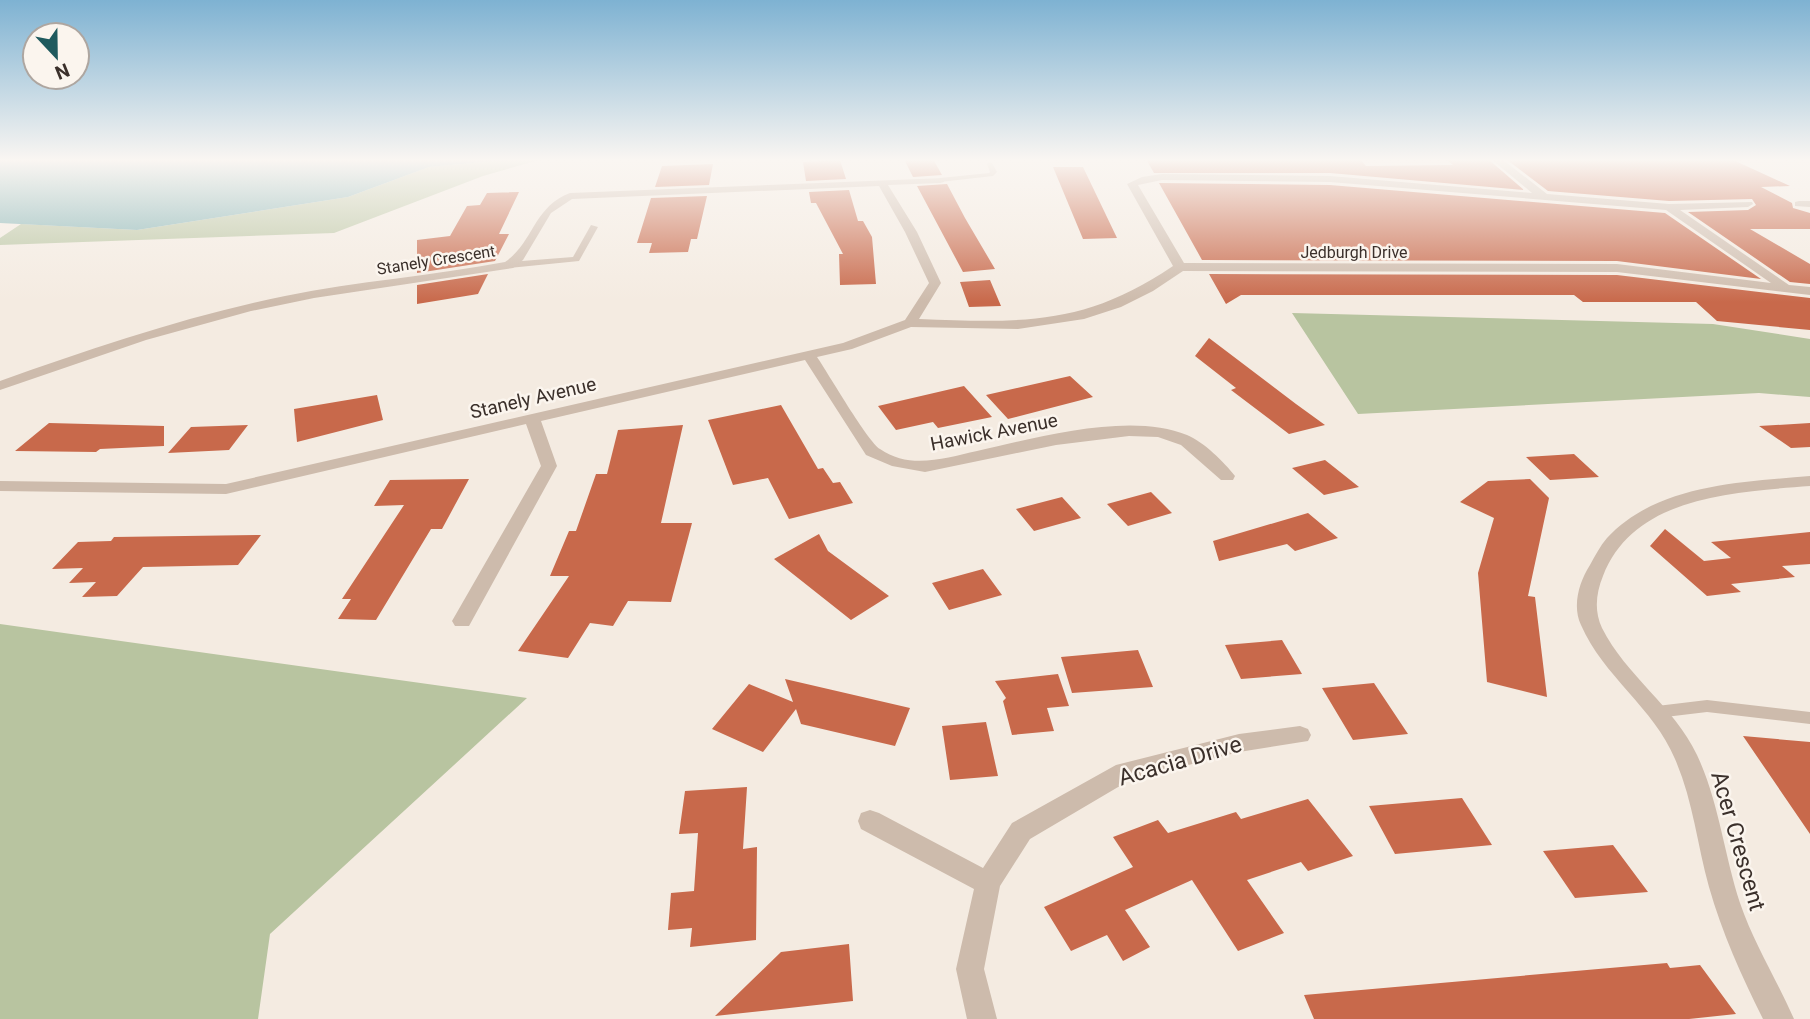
<svg xmlns="http://www.w3.org/2000/svg" width="1810" height="1019" font-family="Roboto,sans-serif">
<rect width="100%" height="100%" fill="#f4ebe1"/>
<path fill="#b8c4a0" d="M517,159H542L483,176L334,233L0,245V238L21,224L137,230L348,197L429,167Z
M1292,313L1713,324L1810,339V397L1759,393L1358,414Z
M0,624L527,698L270,934L258,1019H0Z"/>
<path fill="#7fb0b2" d="M0,159H517L429,167L348,197L137,230L0,223Z"/>
<path fill="#c8694b" d="M904,159H933L942,175L913,177Z
M1146,159H1360L1366,166L1453,165L1446,159H1488L1524,190L1330,173H1154Z
M1506,159H1731L1790,186L1761,187L1792,203L1793,208L1810,213V229H1750L1810,264V284L1790,282L1688,212L1748,210L1756,205L1752,199L1669,201L1548,191Z
M840,160L846,179L806,181L803,162Z
M713,164L709,185L655,187L662,166Z
M1053,167H1083L1117,238L1083,239Z
M1159,183L1330,185L1665,213L1761,279L1617,261L1202,260Z
M947,184L965,218L995,269L963,272L917,186Z
M849,190L858,221H863L872,237L876,284L840,285L839,254H843L816,203H811L809,192Z
M519,192L499,234H509L495,261L417,273V240L450,236L467,206L480,205L487,193Z
M707,196L697,239H691L688,252L649,253L652,243H637L651,198Z
M488,274L478,294L417,304V285Z
M1209,274L1617,275L1810,298V330L1717,321L1696,302H1583L1574,295H1241L1226,304Z
M990,280L1001,306L969,307L960,282Z
M1209,338L1296,404L1325,425L1289,434L1231,390L1236,388L1195,356Z
M1070,376L1093,397L1008,419L986,395Z
M964,386L992,417L938,428L933,422L896,430L878,406Z
M377,395L383,420L297,442L294,409Z
M781,405L818,469L823,468L833,483L840,482L853,503L789,519L768,478L733,485L708,420Z
M49,423L164,426V446L100,449L96,452L15,451Z
M1810,423V447L1791,448L1759,426Z
M248,425L229,450L168,453L191,427Z
M683,425L661,523H692L671,602L628,601L613,626L590,623L568,658L518,651L569,576H550L569,531H576L596,474H607L618,430Z
M1574,454L1599,477L1550,480L1526,457Z
M1325,460L1359,487L1324,495L1292,468Z
M469,479L442,529H431L376,620L338,619L351,599H342L404,505L374,506L390,480Z
M1530,479L1549,498L1528,596L1535,597L1547,697L1487,682L1478,573L1494,518L1460,502L1488,481Z
M1151,492L1172,513L1128,526L1107,504Z
M1062,497L1081,518L1034,531L1016,509Z
M1308,513L1338,538L1295,551L1287,544L1219,561L1213,541Z
M1665,529L1704,561L1731,558L1711,542L1810,532V564L1782,566L1795,577L1731,584L1741,592L1707,596L1650,546Z
M819,534L828,551L889,596L851,620L774,559Z
M261,535L238,565L143,567L117,596L82,597L96,582L69,583L83,568L52,569L78,542L111,541L114,537Z
M983,569L1002,595L949,610L932,583Z
M1282,640L1302,674L1241,679L1225,645Z
M1138,650L1153,687L1072,693L1061,657Z
M1058,674L1069,706L1047,708L1054,731L1012,735L1003,701L1006,698L995,681Z
M785,679L910,708L895,746L801,724L796,709L763,752L712,729L749,684L793,702Z
M1374,683L1408,734L1353,740L1322,688Z
M986,722L998,776L950,780L942,726Z
M1743,736L1810,742V834Z
M747,787L743,849L757,847L756,940L690,947L692,928L668,930L671,893L694,891L698,833L679,834L685,791Z
M1462,798L1492,845L1395,854L1369,806Z
M1308,799L1353,856L1308,871L1301,862L1247,880L1284,933L1238,951L1192,880L1125,910L1150,947L1123,961L1107,935L1071,951L1044,907L1133,867L1113,837L1158,820L1168,833L1236,812L1241,819Z
M1613,845L1648,892L1575,898L1543,851Z
M849,944L853,1001L715,1016L781,952Z
M1667,963L1670,968L1700,965L1736,1014L1689,1019H1314L1304,995Z"/>
<g fill="none" stroke-linecap="round" stroke-linejoin="round">
<path fill="#cdbbac" fill-rule="evenodd" d="M990,162L992,163L997,172L993,176L940,182L936,180L940,178L989,173L990,172L987,164Z
M591,225L598,227L579,261L509,268L505,265L509,262L573,257Z
M1707,700L1810,712V724L1707,712L1657,718L1652,716L1649,712L1652,708L1657,706Z"/>
<path fill="#cdbbac" fill-rule="evenodd" d="M1491,159H1502L1547,194L1669,204L1752,202L1753,204L1748,207L1680,210L1789,285L1810,287V295L1617,272L1183,271L1153,291L1121,307L1084,319L1018,329L911,327L852,349L817,357C828,373 868,442 880,449C910,470 945,458 977,451C1035,438 1130,411 1187,435C1204,442 1224,462 1235,476L1233,480H1221L1181,445L1158,437L1129,436L1056,445L925,472L892,466L866,455L805,360L541,421L557,466L469,626H455L452,621L541,466L526,424L226,494L0,491V481L226,484L843,343L905,320L929,283L905,232L879,186L572,199L551,213L523,260L513,268L314,298L251,311L146,340L0,390V381C93,348 187,316 285,296C358,281 432,276 505,262C534,242 533,207 570,193L944,178V182L940,183L888,185L917,232L941,283L919,319C1021,323 1085,326 1173,266L1127,184L1142,177L1162,174L1330,176L1532,193ZM1162,180L1330,182L1666,210L1771,283L1617,264L1184,263L1138,185Z
M1799,201H1810V207L1795,206V202Z
M1810,476V486C1737,492 1634,495 1603,576C1596,593 1594,611 1602,628C1626,676 1674,706 1697,755C1719,802 1724,854 1740,903C1754,944 1777,980 1794,1019H1763C1742,977 1722,933 1709,887C1697,844 1693,800 1675,759C1654,708 1603,676 1581,625C1572,606 1579,582 1590,565C1595,556 1600,546 1607,538C1657,484 1742,482 1810,476Z
M1300,726L1308,729L1311,735L1308,741L1239,752L1130,780L1030,839L1000,886L984,969L997,1019H967L956,969L974,889L861,829L858,821L861,813L870,810L879,813L983,868L1012,823L1116,765L1239,734Z"/>
</g>
<linearGradient id="sky" x2="0" y2="1"><stop stop-color="#7eb2d2"/><stop offset="0.53" stop-color="#faf6f2"/><stop offset="1" stop-color="#faf6f2" stop-opacity="0"/></linearGradient>
<rect width="1810" height="302" fill="url(#sky)"/>
<g text-anchor="middle" dominant-baseline="central" stroke-width="5" stroke-linejoin="round" paint-order="stroke">
<g font-size="16" fill="#3b302b" stroke="#fbf5ee">
<text x="1354" y="252">Jedburgh Drive</text>
<text transform="translate(436 260) rotate(-9)">Stanely Crescent</text>
</g>
<g font-size="19" fill="#3b302b" stroke="#fbf5ee">
<text transform="translate(533 398) rotate(-13)">Stanely Avenue</text>
<text transform="translate(994 432) rotate(-11)">Hawick Avenue</text>
</g>
<g font-size="23" fill="#3b302b" stroke="#fbf5ee">
<text transform="translate(1180 761) rotate(-16)">Acacia Drive</text>
<text transform="translate(1738 841) rotate(74)">Acer Crescent</text>
</g>
</g>
<g transform="translate(56 56) rotate(158)"><circle r="33" fill="#fbf5ee" stroke="#aea6a0" stroke-width="2"/>
<path d="M0-5L12 26L0 18L-12 26Z" fill="#1f5a5e"/>
<text y="-10" font-size="19" font-weight="bold" text-anchor="middle" fill="#3b302b">N</text>
</g>
</svg>
